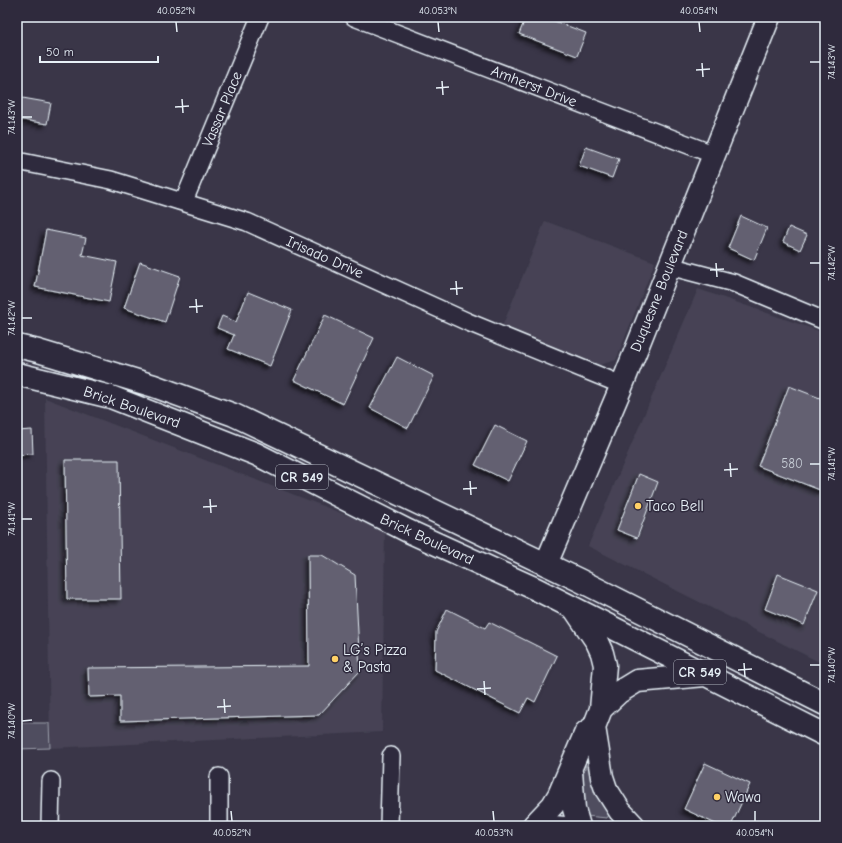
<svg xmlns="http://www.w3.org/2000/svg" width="842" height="843" font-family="'Comic Neue',sans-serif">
<defs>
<filter id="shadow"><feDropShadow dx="-3.5" dy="3.5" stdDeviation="2" flood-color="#0009"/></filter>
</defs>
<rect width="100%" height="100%" fill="#3a3648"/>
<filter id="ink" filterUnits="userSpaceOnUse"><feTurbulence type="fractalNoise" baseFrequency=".025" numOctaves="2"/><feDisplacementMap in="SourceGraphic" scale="8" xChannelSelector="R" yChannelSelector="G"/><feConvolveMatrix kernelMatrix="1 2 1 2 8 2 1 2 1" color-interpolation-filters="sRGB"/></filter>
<g filter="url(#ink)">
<path fill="#464354" d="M545,221L655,262L616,360L599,365L502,327Z
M698,289L825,333V665L588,546Z
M45,398L385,530L382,732L50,748Z"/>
<path fill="#504e5f" stroke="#9ca0ac" d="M17,723H49L50,748L17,749Z
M586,765H590L595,787L609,815L607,818L586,816L581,781Z"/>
<path fill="#636171" stroke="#e8f1f8" filter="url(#shadow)" d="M526,17H544L586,33L577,56L519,34Z
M17,97L51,103L47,124L17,119Z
M586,147L619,159L612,178L579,166Z
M741,216L767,228L754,260L728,248Z
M789,227L807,235L800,250L783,242Z
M46,230L86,238L82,255L117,262L109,302L35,287Z
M140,262L180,276L165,322L124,308Z
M248,292L292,310L270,366L228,349L234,335L217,328L222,316L236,322Z
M325,315L374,338L343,404L294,380Z
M397,357L434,376L408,428L370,408Z
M789,386L825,400V492L758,466Z
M495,425L527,441L508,481L475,465Z
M32,430L33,454L17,455V431Z
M65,460H119L121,599H67Z
M639,474L658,482L637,538L617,530Z
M308,555H322L355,575L360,671L319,715L120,721V696L89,697L88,668L309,666Z
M778,574L818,590L804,625L765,609Z
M447,609L485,628L489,622L557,656L535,702L528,698L520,713L435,670L436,632Z
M705,763L750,784L731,826H720L684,809Z"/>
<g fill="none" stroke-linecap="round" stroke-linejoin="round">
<defs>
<path id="street" d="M354,17L715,155
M17,161L111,180L247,222L468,322L622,385
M184,201L260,17
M669,266L734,283L825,321
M219,777V826
M50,826L51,781
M389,826L391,756
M531,826L548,824L570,826"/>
<path id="secondary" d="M546,564L622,385L769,17"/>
<path id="primary" d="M17,346L38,351L154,386L234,415L579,580L825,704
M17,374L111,397L256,454L408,531L536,589L825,735
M576,611L597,642L602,653L605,665L601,709L594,727L602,777L606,789L620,811L634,826
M601,709L619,692L637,681L705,675
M571,772L574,809L579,826
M534,825L553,805L559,795L586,732L594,727"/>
</defs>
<use href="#street" stroke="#e8f1f8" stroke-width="20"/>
<use href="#secondary" stroke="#e8f1f8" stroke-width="25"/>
<use href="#primary" stroke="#e8f1f8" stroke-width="25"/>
<use href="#street" stroke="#2f2a3d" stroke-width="17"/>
<use href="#secondary" stroke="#2f2a3d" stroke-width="22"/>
<use href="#primary" stroke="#2f2a3d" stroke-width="22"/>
</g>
</g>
<path fill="none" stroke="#e8f1f8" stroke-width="1.5" d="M176,22L177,32M438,22L439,32M699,22L700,32M810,62H820M702,63L703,77M696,70L710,69M442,81L443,95M436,88L449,87M182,99L183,113M175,107L189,106M22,117H32M716,263L717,277M810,263H820M710,270L724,269M456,281L457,295M450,289L463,288M196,299L197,313M189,307L203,306M22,318H32M730,463L731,477M810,464H820M724,470L738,469M470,481L471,495M463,489L477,488M210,499L211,513M203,507L217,506M22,519H32M744,663L745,677M810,665H820M738,670L752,669M484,681L485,695M477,689L491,688M224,699L225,713M217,707L231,706M22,721L32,720M231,811L232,821M493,811L494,821M755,811V821"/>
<g fill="#ffd166" stroke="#2f2a3d" stroke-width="1.5">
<circle cx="638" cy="506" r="4"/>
<circle cx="335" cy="659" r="4"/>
<circle cx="717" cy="797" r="4"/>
</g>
<g text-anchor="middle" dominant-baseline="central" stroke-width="3" stroke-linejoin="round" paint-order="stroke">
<g font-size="13" fill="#c7cdd6">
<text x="792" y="463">580</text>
</g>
<g fill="#2f2a3d" stroke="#b0b5c0" stroke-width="1">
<rect x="276" y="465" width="52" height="24" rx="3"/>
<rect x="674" y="660" width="52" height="24" rx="3"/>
</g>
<g font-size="14" font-weight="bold" fill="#e8f1f8">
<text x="302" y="477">CR 549</text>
<text x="700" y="672">CR 549</text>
</g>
<g font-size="15" fill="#e8f1f8" stroke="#2f2a3d">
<text transform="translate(534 86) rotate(21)">Amherst Drive</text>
<text transform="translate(222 109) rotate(-67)">Vassar Place</text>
<text transform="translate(325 257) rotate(24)">Irisado Drive</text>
<text transform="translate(659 291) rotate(-68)">Duquesne Boulevard</text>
<text transform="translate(132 407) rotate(19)">Brick Boulevard</text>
<text transform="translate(427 539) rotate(25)">Brick Boulevard</text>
</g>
<g font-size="15" fill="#e8f1f8" stroke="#2f2a3d" text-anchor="start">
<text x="646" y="506">Taco Bell</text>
<text x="343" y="650">LG’s Pizza<tspan x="343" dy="17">&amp; Pasta</tspan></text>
<text x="725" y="797">Wawa</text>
</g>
</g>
<rect width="842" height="843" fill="none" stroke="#2f2a3d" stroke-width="44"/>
<path d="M40 56v6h118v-6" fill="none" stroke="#e8f1f8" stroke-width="2"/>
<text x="46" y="56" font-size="12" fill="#e8f1f8" stroke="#2f2a3d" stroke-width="3" paint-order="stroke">50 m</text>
<rect x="22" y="22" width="798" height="799" fill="none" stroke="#e8f1f8" stroke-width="1.5"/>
<g font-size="10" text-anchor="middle" fill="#e8f1f8">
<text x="176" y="14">40.052°N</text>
<text x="438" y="14">40.053°N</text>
<text x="699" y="14">40.054°N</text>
<text transform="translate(831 62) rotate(-90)" y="4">74.143°W</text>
<text transform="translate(11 117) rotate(-90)" y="4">74.143°W</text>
<text transform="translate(831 263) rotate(-90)" y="4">74.142°W</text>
<text transform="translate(11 318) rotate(-90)" y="4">74.142°W</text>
<text transform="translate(831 464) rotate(-90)" y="4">74.141°W</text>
<text transform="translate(11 519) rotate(-90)" y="4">74.141°W</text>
<text transform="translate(831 665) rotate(-90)" y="4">74.140°W</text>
<text transform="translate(11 721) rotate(-90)" y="4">74.140°W</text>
<text x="232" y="836">40.052°N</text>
<text x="494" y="836">40.053°N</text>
<text x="755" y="836">40.054°N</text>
</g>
</svg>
